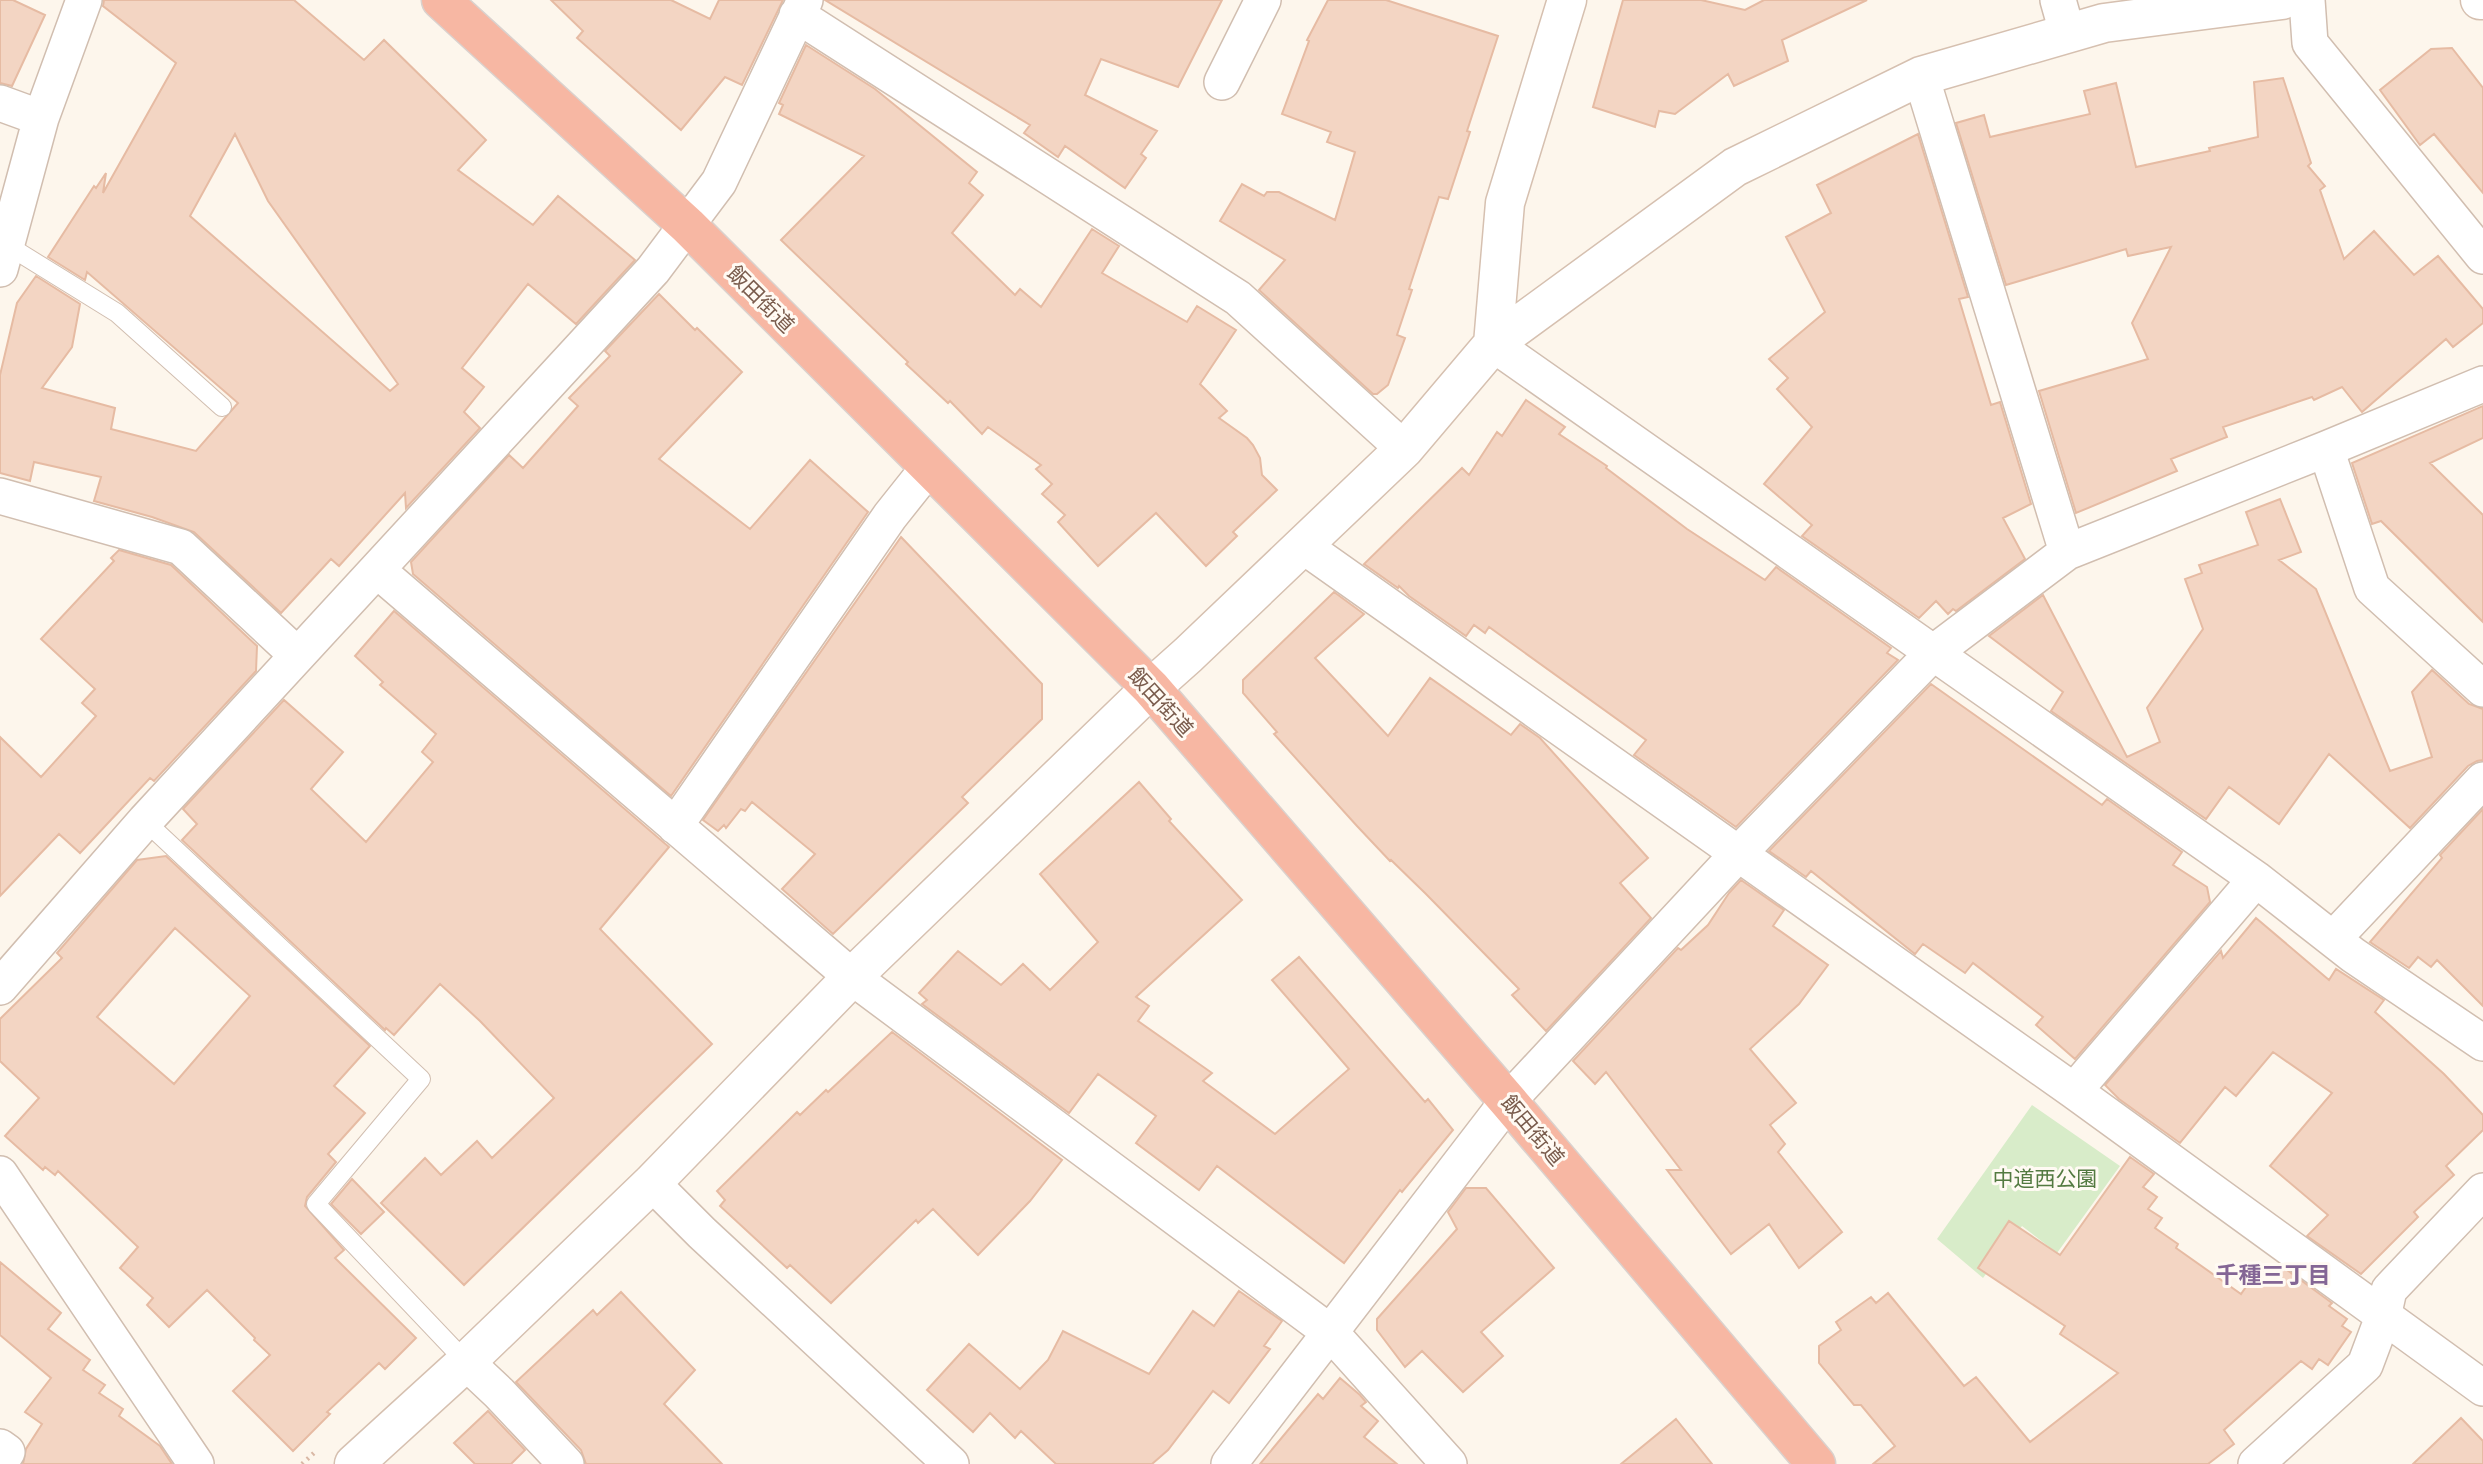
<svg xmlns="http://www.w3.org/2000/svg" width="2483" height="1464" font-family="Poppins,'Noto Sans JP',sans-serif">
<rect width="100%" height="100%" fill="#fdf6ec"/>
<path fill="#d8ecc9" d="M2032,1105L2120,1166L2057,1253L2022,1226L1983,1278L1937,1239Z"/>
<path fill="#f3d5c3" stroke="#e6bba3" stroke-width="2" fill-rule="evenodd" d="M0,0H13L45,15L12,86L0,83Z
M104,0H294L364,60L384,40L486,140L458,170L533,225L558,196L635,260L576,324L528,284L462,368L484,387L464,412L480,428L406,508L405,493L339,566L331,559L281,613L194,532L152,517L94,501L101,477L34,462L30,481L0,473V375L17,303L36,276L80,304L72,347L42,388L115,408L111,429L196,451L238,403L87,272L85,280L48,257L94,186L96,188L106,173L103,193L176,63L103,6ZM235,134L268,201L398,384L390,391L190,216Z
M551,0H671L710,19L719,0H783L742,85L725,77L681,130L577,38L583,31Z
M825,0H1222L1178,87L1101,59L1085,95L1157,131L1141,154L1146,158L1125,188L1065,146L1058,157L1024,133L1030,125Z
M1328,0H1386L1498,36L1467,131L1470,132L1448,199L1439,197L1409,289L1412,290L1397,335L1405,338L1388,385L1377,394H1373L1259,290L1285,260L1220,221L1242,184L1264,196L1267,192H1279L1335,220L1355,152L1327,142L1331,132L1282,114L1309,41L1307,40Z
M1623,0H1701L1745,10L1764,0H1867L1782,40L1788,61L1734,86L1728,74L1675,114L1659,111L1655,127L1593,107Z
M806,45L875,89L977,172L969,183L983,195L952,233L1015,295L1020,289L1041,307L1092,229L1119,246L1102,273L1187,322L1197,306L1236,330L1200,384L1227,411L1219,418L1247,438L1253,445L1260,458L1262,475L1277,490L1233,532L1237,536L1206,566L1156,513L1098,566L1058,522L1065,515L1042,494L1052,484L1036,469L1041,465L988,427L982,434L950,401L948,403L906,364L908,362L781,240L864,156L779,114L783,105L779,103Z
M2452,48L2483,88V193L2434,134L2420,145L2380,90L2431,49Z
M2283,78L2311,163L2308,166L2325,186L2320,190L2344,259L2374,231L2414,275L2438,256L2483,309V323L2453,347L2446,339L2362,412L2342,387L2314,400L2312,397L2223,427L2227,437L2171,459L2177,471L2076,513L2039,391L2148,359L2132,323L2171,247L2128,256L2126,249L2006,285L1956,123L1984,115L1990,137L2090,114L2084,91L2116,83L2136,167L2210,151L2209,148L2258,137L2254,82Z
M1918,134L1968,297L1959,299L1991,405L2000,402L2031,504L2003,518L2025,559L1956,611L1953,609L1948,614L1936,601L1919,618L1802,536L1812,525L1764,484L1812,427L1777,389L1788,378L1769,359L1825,312L1786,237L1831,213L1817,185Z
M659,294L695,330L697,328L742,372L659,459L750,529L810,460L868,512L671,796L413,574L411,562L509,455L523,468L578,406L569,398L610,356L605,351Z
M1526,400L1565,427L1559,434L1607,466L1606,468L1687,529L1765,580L1776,567L1891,648L1887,653L1898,660L1736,827L1634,755L1646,740L1489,627L1485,633L1474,625L1466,636L1409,596L1399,586L1398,588L1364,564L1462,468L1469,475L1497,432L1502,436Z
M2483,406V438L2430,463L2483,515V622L2381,521L2372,524L2352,463Z
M2280,499L2301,552L2279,560L2316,589L2390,771L2432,757L2412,692L2432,670L2469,704L2483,709V760L2477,761L2468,766L2410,828L2329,754L2279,824L2229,787L2206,819L2051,711L2063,692L1989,636L2043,595L2127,757L2160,742L2147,708L2203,629L2185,579L2202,573L2199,565L2258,545L2246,512Z
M901,537L1042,684V719L962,797L968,803L833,934L782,889L815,854L752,802L745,811L741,809L726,828L724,825L718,831L703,820Z
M119,550L171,565L257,646L256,671L154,781L150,778L80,853L59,834L0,896V737L41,777L96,716L82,703L95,689L41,639L114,561L111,558Z
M1334,592L1364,614L1315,658L1388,736L1430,678L1511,735L1520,724L1540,738L1648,858L1620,883L1651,918L1546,1031L1512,995L1519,989L1426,894L1391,860L1390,861L1357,826L1274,734L1277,732L1243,693V680Z
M394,611L669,847L600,929L712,1044L464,1285L381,1203L425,1158L441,1175L477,1141L492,1158L554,1098L480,1021L440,984L394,1035L386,1028L385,1030L182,840L197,824L183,809L284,700L343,752L311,789L366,842L433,762L422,752L436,734L380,685L383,682L355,656Z
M1931,684L2102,805L2107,799L2182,852L2173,865L2207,887L2210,902L2075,1059L2036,1025L2043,1017L1973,963L1965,973L1923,944L1915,954L1811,871L1806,877L1769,851Z
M1139,782L1171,819L1169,821L1242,900L1136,997L1149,1006L1138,1021L1212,1073L1203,1081L1275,1134L1349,1069L1272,980L1299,957L1425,1102L1428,1099L1453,1130L1402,1192L1400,1190L1344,1263L1217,1166L1199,1190L1136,1143L1156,1116L1098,1074L1069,1113L922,1004L927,1000L919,993L958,951L1001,985L1023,964L1050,990L1098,942L1040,874Z
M2483,809V1006L2437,960L2431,967L2418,957L2409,968L2370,942L2442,858L2440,855Z
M166,856L370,1046L334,1086L365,1113L328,1154L336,1162L307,1197L305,1206L344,1250L335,1258L416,1338L385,1369L379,1363L327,1412L330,1414L293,1451L233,1391L270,1355L254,1340L255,1338L207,1290L169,1327L147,1305L153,1298L120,1268L138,1247L58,1171L55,1175L45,1167L43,1170L5,1136L39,1098L0,1061V1019L62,958L57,953L137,860ZM175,928L250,996L174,1084L97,1017Z
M1741,880L1784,910L1773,926L1828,965L1799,1004L1750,1049L1796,1103L1770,1125L1785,1144L1778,1152L1842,1232L1799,1268L1769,1224L1731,1254L1667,1170H1681L1606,1072L1595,1084L1573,1061L1678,948L1681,950L1708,925L1729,893Z
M2256,918L2329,980L2336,969L2384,1000L2375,1012L2444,1074L2483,1115V1130L2446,1166L2454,1175L2414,1212L2418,1217L2361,1274L2307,1236L2328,1215L2270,1166L2332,1093L2273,1052L2236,1096L2225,1087L2180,1143L2119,1099L2105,1085L2221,951L2223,958Z
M892,1032L1062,1160L1030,1201L978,1255L933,1209L918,1223L916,1220L831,1303L790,1265L787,1268L720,1206L725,1200L717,1191L797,1112L800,1115L826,1090L828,1092Z
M2130,1157L2154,1174L2143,1187L2157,1197L2148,1209L2162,1218L2155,1228L2178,1244L2176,1248L2241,1294L2259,1268L2268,1275L2279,1264L2332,1303L2329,1306L2347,1319L2342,1326L2351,1332L2328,1365L2319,1359L2312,1369L2301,1361L2224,1430L2234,1444L2208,1464H1873L1895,1446L1861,1405H1854L1819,1363V1346L1841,1330L1836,1322L1871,1297L1876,1303L1888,1293L1964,1386L1976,1377L2030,1442L2118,1373L2060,1334L2065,1326L1978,1268L2009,1221L2060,1255Z
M352,1179L384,1212L361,1234L331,1204Z
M1466,1188H1486L1554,1268L1481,1332L1503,1356L1463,1392L1422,1351L1405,1367L1377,1330V1319L1457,1229L1448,1212Z
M0,1262L61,1313L48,1329L90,1360L83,1370L105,1385L99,1393L123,1409L119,1416L160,1446L172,1464H23L26,1449L42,1424L25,1412L51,1378L0,1335Z
M1239,1291L1282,1321L1264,1346L1270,1349L1229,1403L1213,1391L1168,1450L1152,1464H1056L1021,1431L1015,1438L990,1413L973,1432L927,1390L969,1344L1020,1389L1048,1360L1063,1331L1149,1374L1193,1311L1214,1326Z
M621,1292L695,1370L664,1404L722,1464H586L581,1450L516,1382L593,1310L597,1315Z
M1340,1378L1360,1395L1366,1402L1361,1406L1378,1421L1364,1437L1397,1464H1260L1318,1394L1323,1399Z
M488,1411L525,1450L511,1464H475L454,1443Z
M2461,1418L2483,1441V1464H2413Z
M1676,1419L1712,1464H1621Z"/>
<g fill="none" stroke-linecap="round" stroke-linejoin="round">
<defs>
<path id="lane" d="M7,245L117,313L222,407
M145,821L421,1079L316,1204L466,1362"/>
<path id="street" d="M2058,0L2067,32
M2307,0L2310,43L2483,256
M797,15L1238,298L1404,449
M1921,76L2067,552
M1222,82L1263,0
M0,103L41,118
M0,269L41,118L84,0
M1493,344L2256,879L2353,955L2483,1043
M2326,449L2372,588L2483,689
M0,496L181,547L297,655
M1302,545L2074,1091L2483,1388
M377,570L852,977L1331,1333L1449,1464
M675,826L890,516L929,467
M2334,938L2483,780
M0,987L145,821L653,270L719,182L805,0
M2074,1091L2256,879
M0,1174L196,1464
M652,1183L702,1233L951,1464
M466,1362L499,1393L566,1464
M0,1447L7,1452L0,1462
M1229,1464L1508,1101L1737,855L1933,653L2067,552L2326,449L2483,384
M2256,1464L2365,1365L2383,1317L2389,1290L2483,1191"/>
<path id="secondary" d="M2480,0H2483
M1493,344L1505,203L1567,0
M354,1464L466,1362L652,1183L852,977L1151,688L1188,655L1404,449L1493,344L1735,167L1921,76L2104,23L2282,0"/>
<path id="highway" d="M441,0L688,226L1151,688L1508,1101L1816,1464"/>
</defs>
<use href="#lane" stroke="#d1beb0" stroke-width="20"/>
<use href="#street" stroke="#d1beb0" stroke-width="38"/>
<use href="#secondary" stroke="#d6c0b0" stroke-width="41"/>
<use href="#highway" stroke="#dad1cd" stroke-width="41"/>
<path stroke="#d9b8a5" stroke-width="4.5" stroke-dasharray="2 5" stroke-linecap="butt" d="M302,1464L315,1452"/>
<use href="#lane" stroke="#fff" stroke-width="18"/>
<use href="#street" stroke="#fff" stroke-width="35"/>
<use href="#secondary" stroke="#fff" stroke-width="38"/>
<use href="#highway" stroke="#f7b7a3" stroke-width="38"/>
</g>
<g text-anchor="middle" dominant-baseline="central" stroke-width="6" stroke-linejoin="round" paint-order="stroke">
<g font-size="21" fill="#7a5c4d" stroke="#fffaf3">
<text transform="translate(761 299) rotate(45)">飯田街道</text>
<text transform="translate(1161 702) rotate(48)">飯田街道</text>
<text transform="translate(1533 1130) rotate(50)">飯田街道</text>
</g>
<g font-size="21" fill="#537a41" stroke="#fffaf3">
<text x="2045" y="1178">中道西公園</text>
</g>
<g font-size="23" font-weight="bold" fill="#846695" stroke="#fffaf3">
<text x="2273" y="1275">千種三丁目</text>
</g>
</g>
</svg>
